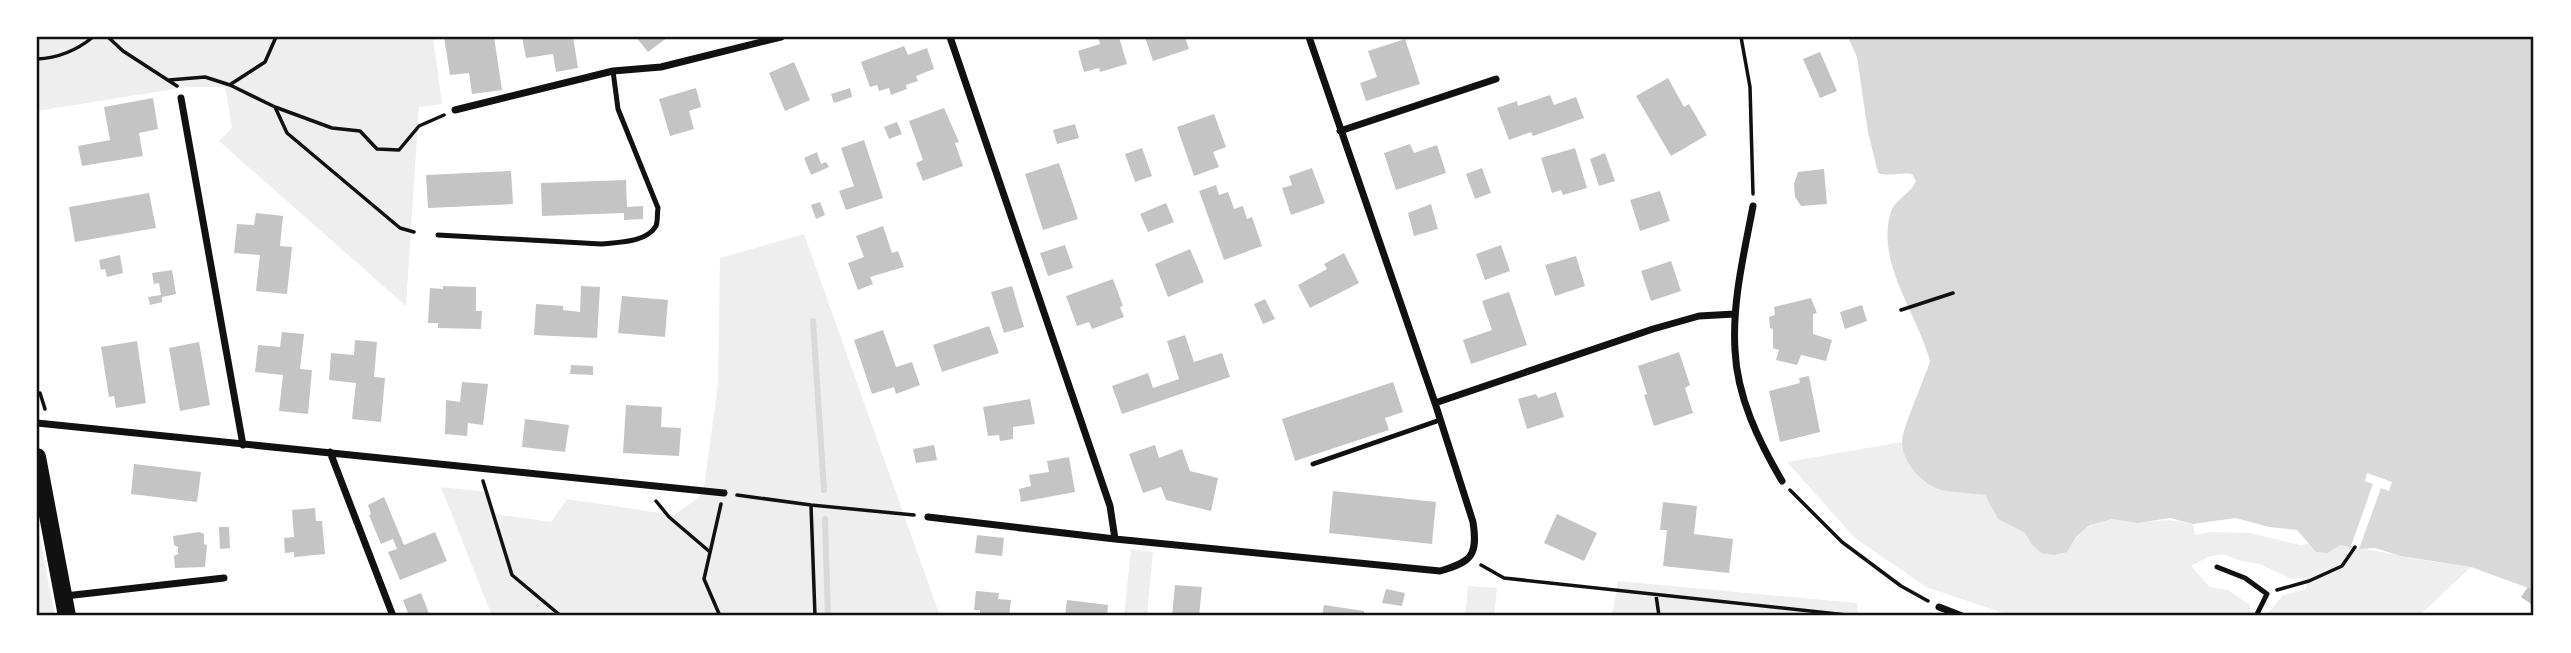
<svg xmlns="http://www.w3.org/2000/svg" width="2571" height="653" font-family="Spectral,serif">
<rect width="100%" height="100%" fill="#fff"/>
<path fill="#eee" d="M37,37H433L442,104L419,107L406,306L219,141L232,128L225,87H187L37,111Z
M804,234L940,616H492L441,487L489,492L495,514L551,522L567,499L674,515L698,498L704,487L718,384L720,258Z
M1901,442C1904,452 1907,464 1915,472C1924,481 1971,493 1985,495L1998,519L2025,533L2032,545L2067,552C2077,535 2091,519 2113,519C2122,519 2131,523 2140,522C2164,521 2167,518 2193,524L2195,535L2212,532L2250,533L2300,545L2310,544L2328,553L2340,545C2360,547 2379,551 2400,556C2423,561 2448,563 2471,567L2419,616H2266L2283,595L2306,589L2307,577L2291,579L2260,564L2241,561L2223,554L2208,557L2191,566L2210,587L2228,590L2250,605V616H2012L1926,587L1855,538L1787,462Z
M37,522L55,616H37Z
M1131,549L1153,552L1147,616H1124Z
M1618,581L1857,603L1858,616H1612Z
M1468,586L1497,588L1494,616H1465Z"/>
<path fill="#d9d9d9" d="M1848,37H2534V590L2471,567L2400,556L2375,548L2359,549L2340,545L2328,553L2316,552L2297,530L2269,527L2236,518L2193,524L2170,518L2138,523L2112,519L2090,525L2077,536L2067,552L2054,555L2042,553L2032,545L2025,533L1998,519L1985,495C1971,493 1956,493 1942,490C1923,485 1903,464 1902,443C1901,431 1925,378 1930,361C1918,315 1877,265 1890,215C1894,199 1910,195 1916,181L1912,174C1901,172 1888,177 1878,173L1868,132L1857,57Z"/>
<path fill="#fff" d="M2367,473L2392,482L2389,491L2381,488L2359,549L2351,546L2373,484L2365,481Z"/>
<g fill="none" stroke-linecap="round" stroke-linejoin="round">
<path stroke="#d9d9d9" stroke-width="6" d="M813,321L824,490
M825,519L828,616"/>
</g>
<path fill="#c4c4c4" d="M444,37H494L502,90L472,94L469,73L450,75Z
M522,37H573L578,68L556,72L553,54L526,58Z
M636,37H668L648,52Z
M1098,37H1119L1127,64L1100,72L1099,68L1084,72L1078,51L1100,44Z
M1145,37H1185L1189,49L1153,61Z
M1405,39L1420,84L1366,101L1360,83L1377,77L1368,51Z
M904,46L908,55L927,48L934,69L916,76L918,81L906,85L907,89L891,95L889,88L879,91L877,85L870,87L861,62Z
M1820,52L1837,91L1820,98L1803,59Z
M794,62L810,100L785,111L769,73Z
M1668,78L1684,107L1689,104L1707,135L1671,156L1636,96Z
M696,88L701,107L689,111L694,129L670,136L659,99Z
M850,88L852,97L834,103L831,94Z
M1550,95L1554,105L1576,97L1584,118L1533,136L1531,132L1509,140L1497,108L1517,101L1518,106Z
M153,98L158,129L139,133L143,156L82,166L78,146L110,140L104,107Z
M944,108L959,142L955,143L963,166L923,181L916,163L923,160L909,121Z
M1214,114L1226,147L1213,152L1219,167L1194,176L1177,127Z
M897,122L902,134L889,139L884,127Z
M1075,124L1079,138L1057,144L1053,130Z
M864,140L883,198L846,210L839,191L854,186L841,148Z
M1410,144L1414,153L1437,145L1446,173L1396,190L1384,153Z
M1142,148L1152,176L1135,182L1125,154Z
M1575,148L1587,188L1563,195L1561,190L1552,193L1541,158Z
M817,152L821,164L826,162L829,167L811,175L804,158Z
M1605,153L1615,181L1599,186L1590,159Z
M1059,163L1078,219L1043,230L1025,174Z
M1312,168L1325,203L1291,215L1282,188L1292,185L1289,176Z
M1482,168L1491,193L1475,199L1466,174Z
M1824,169L1827,204L1801,206L1795,197L1794,184L1798,172Z
M511,171L513,204L428,208L426,175Z
M626,180L627,207L643,206V219L624,220V213L542,216L541,183Z
M1216,185L1219,195L1228,192L1234,209L1243,206L1247,219L1252,217L1262,246L1224,260L1199,191Z
M1660,191L1670,221L1640,231L1630,200Z
M149,193L156,228L75,242L69,207Z
M820,202L825,215L816,219L811,205Z
M1166,203L1174,222L1148,232L1140,214Z
M1431,204L1438,229L1414,236L1408,213Z
M256,213L283,216L280,246L292,247L287,294L256,291L260,255L234,253L237,224L254,225Z
M883,226L892,253L898,251L904,267L870,277L873,284L858,290L848,263L864,257L856,236Z
M1065,245L1073,268L1048,276L1040,253Z
M1501,245L1510,271L1485,280L1476,254Z
M1190,249L1204,282L1168,297L1155,264Z
M1344,253L1359,283L1310,308L1298,285L1327,269L1324,264Z
M120,255L123,273L107,277L105,269L101,270L99,260Z
M1576,256L1585,286L1555,296L1545,265Z
M1671,261L1681,291L1651,301L1641,271Z
M172,270L176,294L162,297V302L150,305L148,297L161,295L159,283L154,284L152,273Z
M1113,279L1123,306L1120,307L1124,317L1092,329L1089,322L1077,326L1066,296Z
M443,286L476,287V311H482L481,329L438,328V323H428L430,288L443,289Z
M581,286L600,287L597,338L534,335L536,304L563,306V310L580,312Z
M1012,286L1024,327L1004,333L991,292Z
M1509,292L1527,345L1471,364L1463,340L1492,330L1482,301Z
M622,296L668,300L665,337L618,333Z
M1811,298L1817,313L1813,314V334L1832,340L1826,361L1801,355L1797,365L1776,360L1779,350L1773,348V329L1770,328L1769,317L1775,315L1774,307Z
M1265,299L1275,319L1263,324L1254,304Z
M1862,305L1867,321L1845,329L1840,312Z
M989,326L999,353L942,372L933,345Z
M883,330L896,367L912,362L920,385L896,394L894,387L872,394L854,340Z
M282,332L304,334L300,369L312,370L308,414L279,411L283,375L255,372L258,345L280,347Z
M1185,335L1194,362L1222,353L1230,377L1122,414L1112,386L1148,373L1153,388L1179,379L1167,341Z
M355,340L377,342L374,377L385,378L381,422L352,419L356,383L329,380L331,353L354,355Z
M137,341L146,403L116,408L114,396L109,397L101,347Z
M199,342L210,405L180,411L169,348Z
M1679,352L1690,385L1685,388L1693,413L1654,426L1644,395L1647,394L1638,366Z
M571,365L593,366V375L570,374Z
M1809,376L1820,432L1780,442L1769,391L1800,383L1799,378Z
M462,382L488,384L483,425L468,423L467,436L445,434L446,400L460,402Z
M1393,382L1403,412L1385,418L1389,430L1295,461L1282,419Z
M1556,392L1564,417L1527,429L1518,399L1536,394L1538,398Z
M1030,399L1035,424L1013,427V439L1000,441L999,435L988,436L983,407Z
M626,405L662,407L661,427L681,428L679,456L623,453Z
M525,419L569,425L565,452L522,447Z
M934,445L937,460L916,463L913,449Z
M1155,445L1159,458L1182,449L1190,471L1218,478L1211,511L1166,500L1161,487L1143,493L1129,454Z
M1069,457L1075,492L1021,502L1019,489L1031,486L1029,475L1049,472L1047,461Z
M134,464L201,472L197,502L131,494Z
M1333,491L1436,502L1432,544L1329,533Z
M384,497L404,545L435,532L447,561L400,580L388,552L397,549L393,539L381,544L369,515L371,514L368,505Z
M1663,502L1697,506L1694,534L1733,539L1729,573L1663,566L1667,530H1660Z
M315,508L316,521H322L325,554L294,557V552L285,553L284,538L294,537L292,510Z
M1557,514L1597,533L1584,561L1544,543Z
M219,527H229L230,548L220,549Z
M199,532L204,534V544L207,545L205,567L175,568L174,556L178,554V547L174,545L173,536Z
M977,535L1004,538L1002,556L975,553Z
M1175,585L1202,587L1199,616H1172Z
M2528,587L2534,592V606L2521,597Z
M1386,589L1405,593L1402,606L1382,603Z
M976,591L999,593L998,599L1011,600L1009,616H980V610H974Z
M421,593L430,616H409L403,600Z
M1067,600L1108,605L1107,616H1065Z
M1324,605L1364,611V616H1322Z"/>
<g fill="none" stroke-linecap="round" stroke-linejoin="round">
<path stroke="#111" stroke-width="3.5" d="M108,37L123,51L177,86
M1741,37L1750,87L1753,194
M37,59C59,58 76,51 93,37
M169,80L205,77L230,85L275,107L287,133L400,228L414,232
M231,84L265,62L276,37
M275,107L332,128L360,131L377,149L399,150L419,126L444,115
M1901,310L1953,293
M37,393H40L45,409
M483,481L512,575L561,616
M1790,490L1842,542L1901,586L1928,601
M737,495L811,505L914,515
M656,501L669,517L710,552
M811,505L815,616
M1481,565L1504,578L1856,616
M2277,590L2309,581L2342,566L2355,547
M1656,595L1659,616
M720,616L704,579L721,504"/>
<path stroke="#111" stroke-width="5" d="M438,235L601,244C618,242 646,243 656,226C658,221 657,213 658,208L618,109L613,71
M1313,464L1440,420
M2217,567L2245,578L2267,594L2256,616"/>
<path stroke="#111" stroke-width="7" d="M950,37L1110,506L1115,539L1440,571C1472,562 1478,555 1473,522L1435,403L1309,37
M181,98L243,445
M455,110L613,71L661,67L781,37
M1340,131L1496,79
M1753,206C1744,254 1732,302 1735,350C1737,397 1759,442 1782,481
M1435,403L1653,329L1699,316L1735,314
M37,423L724,493
M330,452L393,616
M928,517L1115,539
M65,596L224,578
M1939,607L1962,616"/>
<path stroke="#111" stroke-width="18" d="M37,457L67,616"/>
</g>
<rect width="2571" height="653" fill="none" stroke="#ffffff" stroke-width="77"/>
<rect x="38" y="38" width="2494" height="576" fill="none" stroke="#111" stroke-width="2.5"/>
</svg>
